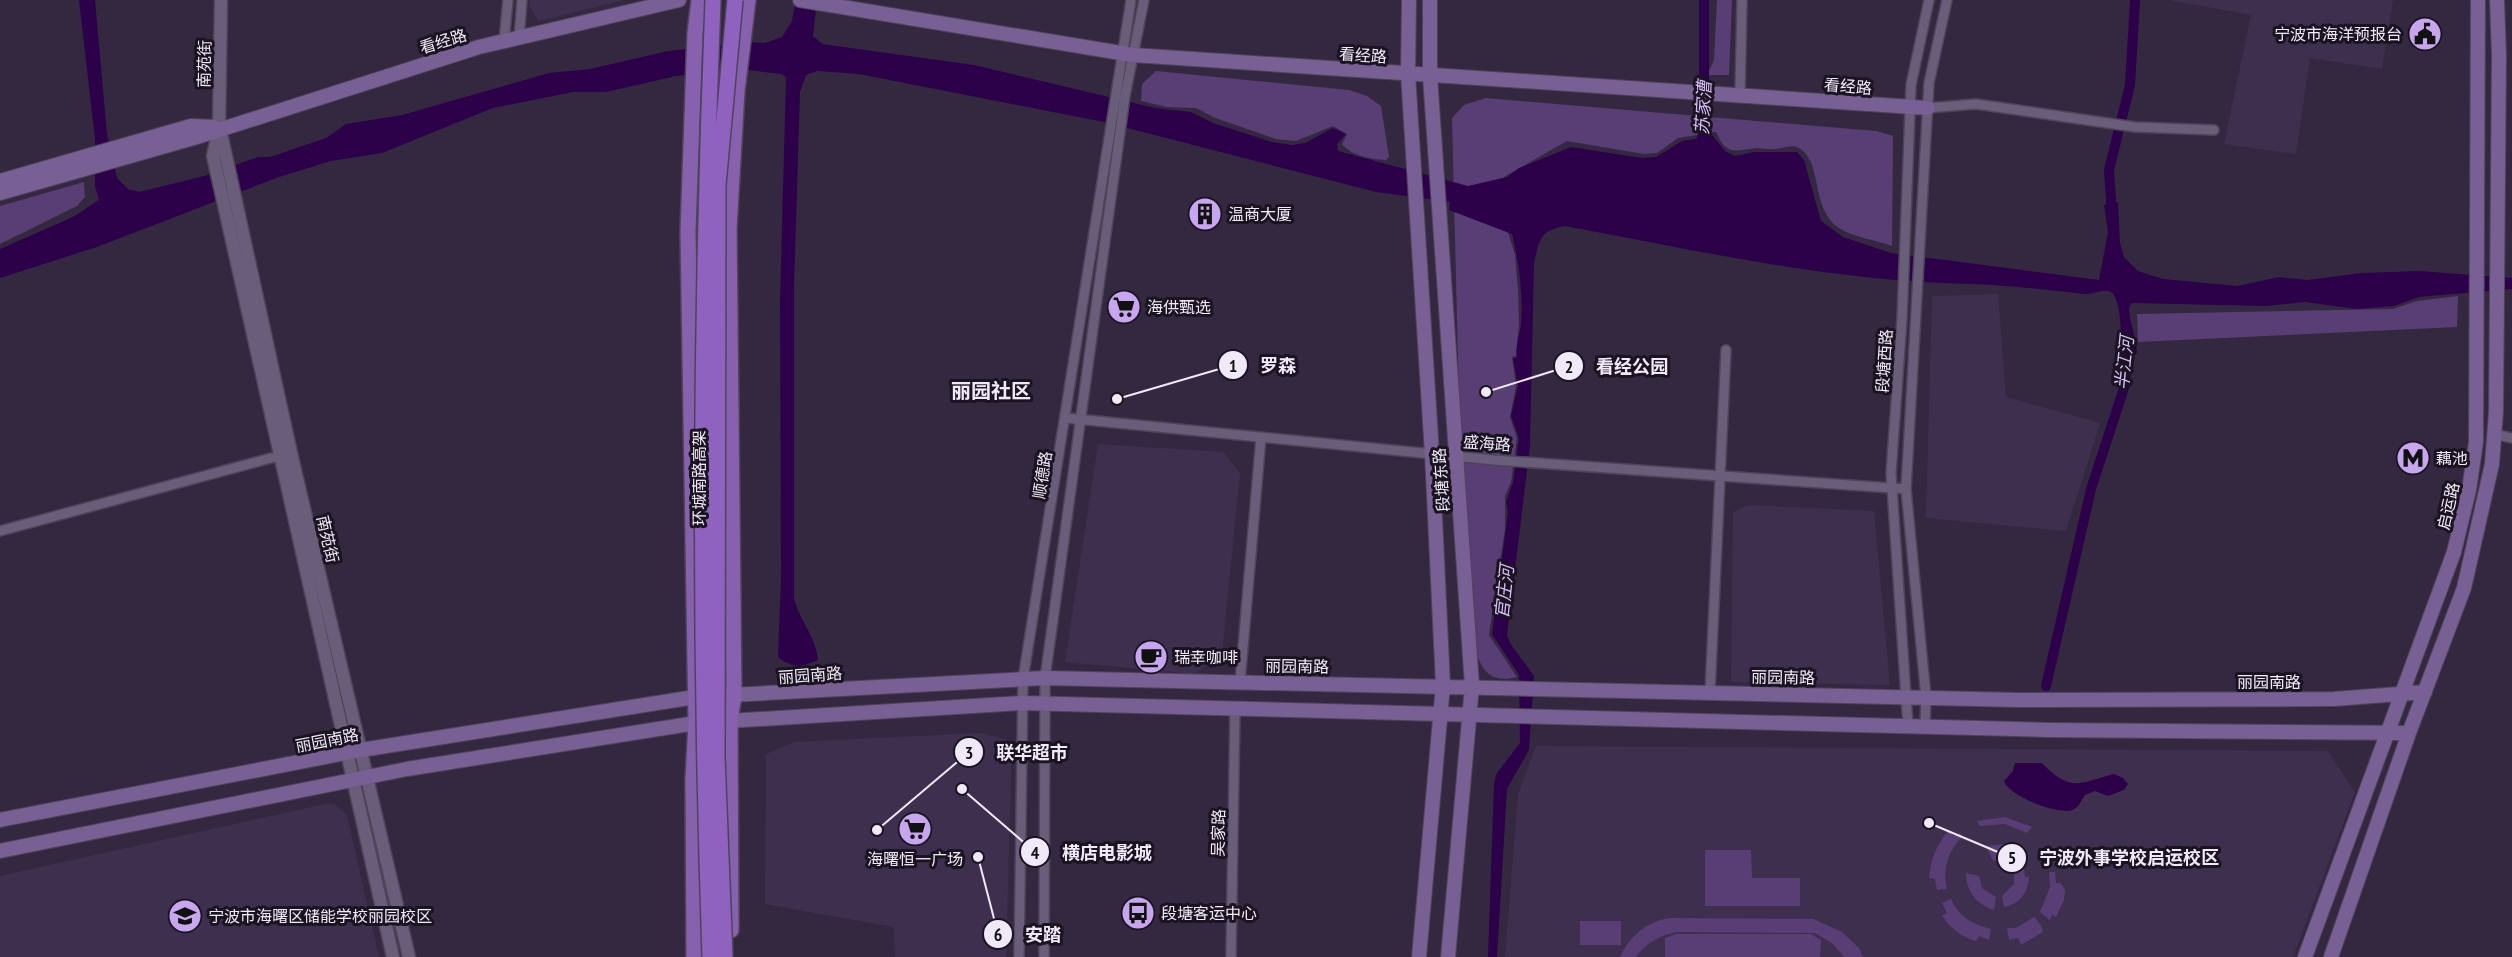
<svg xmlns="http://www.w3.org/2000/svg" width="2512" height="957" font-family="'PT Sans Narrow','Noto Sans SC',sans-serif">
<rect width="100%" height="100%" fill="#342841"/>
<path fill="#3e2f4f" d="M529,0H624L539,21L529,6Z
M2169,0H2393L2382,69L2310,58L2296,154L2224,144L2251,15Z
M1998,294L2006,397L2100,423L2066,531L1926,518L1932,296Z
M1098,444L1223,452L1240,473L1222,653L1195,674L1065,662Z
M1748,505L1874,511L1890,685L1731,682L1733,512Z
M980,733L1012,741L1006,957H895L894,927L765,904L766,754L795,742Z
M1536,746L2328,751L2355,792L2293,957H1505L1518,794Z
M325,804H334L347,815L379,957H0V876Z"/>
<path fill="#583e74" d="M1717,0H1732L1729,75H1707L1714,60Z
M1156,71L1349,90L1367,96L1381,106L1389,157L1386,160C1372,159 1351,156 1342,144L1347,134L1333,126L1296,141L1276,139L1215,118L1196,108L1167,107L1141,101L1142,84Z
M1486,98L1876,131L1893,136L1892,246C1876,240 1852,237 1839,228C1811,209 1822,165 1802,150C1793,143 1785,148 1776,149C1770,150 1763,148 1757,148C1736,150 1727,157 1716,132L1678,138L1657,153L1644,154L1567,141L1504,177L1508,232L1515,255L1518,291L1519,324L1516,356L1512,357L1516,386L1510,417L1517,438L1511,482L1505,496V529L1489,635L1517,677C1494,683 1483,674 1476,652L1460,440L1452,118L1464,105Z
M84,182L85,197L77,206L0,244V206Z
M2458,296L2457,327L2138,342L2137,314L2393,309L2417,301Z
M2005,817L2032,827L2027,833L2005,824L1980,826L1977,821Z
M1949,830L1954,836L1960,833L1962,837C1948,852 1942,868 1947,889L1937,890L1935,879L1929,878C1931,859 1936,845 1949,830Z
M2004,844L2003,849L2013,854L2022,863L2012,867L2002,861H1993L1986,846Z
M1705,850H1751L1752,878H1800V906H1705Z
M2024,869L2025,877H2029C2028,893 2020,904 2004,907L2002,896L2014,884V872Z
M2049,872H2055L2056,883H2061L2065,890L2064,900L2056,917L2052,915L2050,920L2040,912L2050,887Z
M1966,873L1979,876L1982,888L1996,897L1994,910C1976,904 1966,891 1966,873Z
M1951,899C1959,917 1972,924 1991,929L1989,940L1979,936L1976,941C1961,937 1951,928 1942,916L1947,913L1942,903Z
M2034,917L2041,925L2043,932L2021,945L2018,938L2009,940L2007,928H2016Z
M1670,918L1813,919L1842,932L1859,948L1863,957H1844L1833,944L1815,933L1677,932C1660,935 1646,943 1636,957H1620C1630,936 1647,921 1670,918Z
M1580,921H1621V945H1580Z
M1676,934H1811L1821,940L1820,957H1665V938Z"/>
<path fill="#2c014a" d="M79,0H95L107,134L117,178L128,189L139,192L204,176L258,157H270L326,138L346,124L402,115L549,73L590,69L668,51L750,42L765,43L782,37L792,21L796,0H817L813,36L822,44L974,65L1155,108L1191,112L1213,123L1272,142L1292,145L1305,143L1333,128L1346,134L1337,144L1338,151L1468,186L1507,177L1519,168L1571,147L1642,158L1656,157L1682,141L1713,136L1725,151L1735,156L1754,152H1797L1804,160L1821,221L1843,237L1891,253L2099,280L2108,232L2104,205L2118,202L2120,243L2124,257L2138,271L2163,279L2237,286L2280,277L2307,280L2362,273L2420,271L2512,278V289L2419,297L2394,306L2357,309L2305,302L2266,306L2132,303L2129,307C2129,322 2136,336 2137,353L2120,357C2122,345 2122,299 2111,292C2104,288 2092,295 2084,294C2037,288 1991,284 1943,283C1816,278 1690,249 1565,226C1539,231 1540,239 1534,263L1530,446L1507,635L1510,643L1534,676L1529,750L1507,789L1497,957H1488L1494,783L1497,773L1520,743L1519,675L1492,634L1508,512L1506,502L1513,482L1519,438L1511,416L1518,386L1513,359L1517,357C1515,345 1520,335 1521,324C1523,294 1519,262 1512,234L1449,210L1450,202L1376,192L1104,122L859,74L817,71L806,75L800,92L794,289V599C800,621 816,637 818,660C802,667 793,669 778,657L781,578L780,301L786,77L781,74L748,70L676,76L606,92H573L493,108L382,153L331,161L279,177L97,247L0,278V249L73,217L99,200L95,186V139Z
M2015,763H2042C2071,793 2079,783 2114,774L2123,778L2128,784L2124,790L2108,796L2095,791L2085,795C2081,801 2077,811 2068,811C2052,812 2009,796 2004,781L2013,771Z"/>
<g fill="none" stroke-linecap="round" stroke-linejoin="round">
<path stroke="#2c014a" stroke-width="10" d="M1699,149L1704,131V0
M2112,215L2109,170L2130,85L2135,0
M2046,686L2091,489L2125,385L2127,342"/>
<defs>
<path id="minor" d="M519,38L522,0
M504,41L508,0
M1740,93L1742,0
M1928,108L1976,104L2135,127L2214,130
M1066,418L1494,460L1906,489
M2494,434L2512,438
M0,531L286,454
M1240,682L1261,437
M1710,692L1726,350
M1908,726L1891,473L1902,319L1911,85L1929,0
M1925,727L1926,697L1906,489L1929,83L1947,0
M1019,957L1023,679L1131,0
M1044,957L1045,678L1125,96L1144,0
M1231,957L1235,709"/>
<path id="tertiary" d="M221,0L219,128L213,156L393,957
M220,129L291,453L409,957"/>
<path id="secondary" d="M800,0L1133,55L1928,108
M1409,0L1408,74L1432,454L1443,685L1419,957
M1430,0V76L1472,686L1448,957
M0,181L191,126L214,127
M0,193L197,137L479,47L679,0
M0,820L361,750L695,697L1045,678L2019,700L2334,699L2425,692
M0,851L407,769L696,723L1022,703L2049,730L2409,733
M2305,957L2454,552L2469,490L2476,442L2478,0
M2331,957L2409,733L2464,588L2492,464L2496,412L2499,56L2497,0"/>
<path id="primary" d="M731,930L730,719L734,697L729,228L737,91L748,0
M694,957L693,779L696,723L688,232L695,33L699,0"/>
</defs>
<use href="#minor" stroke="#4e445a" stroke-width="12"/>
<use href="#tertiary" stroke="#4e445a" stroke-width="15"/>
<use href="#secondary" stroke="#4e445a" stroke-width="16"/>
<use href="#primary" stroke="#4e445a" stroke-width="18"/>
<use href="#minor" stroke="#6a5d7a" stroke-width="9"/>
<use href="#tertiary" stroke="#6a5d7a" stroke-width="12"/>
<use href="#secondary" stroke="#785f94" stroke-width="14"/>
<use href="#primary" stroke="#8761ae" stroke-width="15"/>
<defs>
<path id="trunk-bridge" d="M710,957C699,638 700,319 713,0
M725,957L717,757L718,185L735,0"/>
</defs>
<use href="#trunk-bridge" stroke="#4e445a" stroke-width="18" stroke-linecap="butt"/>
<use href="#trunk-bridge" stroke="#9062bf" stroke-width="15"/>
</g>
<defs>
<symbol id="civic-disc" viewBox="-11 -11 22 22"><circle r="9.5" fill="#c7a6ef" stroke="#19141f"/><path d="M-.6-6.5H3V-4.5H.6V-3L4-1V1h2V6H-6V1h2V-1L-.6-3ZM-1.2 2.5V6h2.4V2.5Z" fill="#111"/></symbol>
<symbol id="building-disc" viewBox="-11 -11 22 22"><circle r="9.5" fill="#c7a6ef" stroke="#19141f"/><path d="M-4-6H4V6H1V3H-1V6H-4ZM-2.5-4.3h1.7v1.8h-1.7ZM.8-4.3h1.7v1.8H.8ZM-2.5-1h1.7V.8h-1.7ZM.8-1h1.7V.8H.8Z" fill="#111"/></symbol>
<symbol id="supermarket-disc" viewBox="-11 -11 22 22"><circle r="9.5" fill="#c7a6ef" stroke="#19141f"/><path d="M-6-5.5h2.5l.6 2H6L4.5 2H-2.5L-4.4-4H-6ZM-1.5 3.2a1.3 1.3 0 1 0 .1 0ZM3 3.2a1.3 1.3 0 1 0 .1 0Z" fill="#111"/></symbol>
<symbol id="metro-disc" viewBox="-11 -11 22 22"><circle r="9.5" fill="#c7a6ef" stroke="#19141f"/><path d="M-5.5 5V-5H-3L0 0L3-5H5.5V5H3V-.5L0 4L-3-.5V5Z" fill="#111"/></symbol>
<symbol id="cafe-disc" viewBox="-11 -11 22 22"><circle r="9.5" fill="#c7a6ef" stroke="#19141f"/><path d="M-5.5-4.5H6V0H3Q3 3.5 0 3.5H-2.5Q-5.5 3.5-5.5 0ZM3-3.2v2h1.7v-2ZM-6 4.5H4V6H-6Z" fill="#111"/></symbol>
<symbol id="bus-disc" viewBox="-11 -11 22 22"><circle r="9.5" fill="#c7a6ef" stroke="#19141f"/><path d="M-5-6H5V4H4V6H2V4H-2V6H-4V4H-5ZM-3.5-4V0h7V-4ZM-3.5 1.2v1.5H-2V1.2ZM2 1.2v1.5H3.5V1.2Z" fill="#111"/></symbol>
<symbol id="school-disc" viewBox="-11 -11 22 22"><circle r="9.5" fill="#c7a6ef" stroke="#19141f"/><path d="M0-5L7-2L0 1L-7-2ZM-4 1L0 2.5L4 1V4Q0 6-4 4Z" fill="#111"/></symbol>
</defs>
<g fill-rule="evenodd">
<use href="#civic-disc" x="2406" y="15" width="38" height="38"/>
<use href="#building-disc" x="1186" y="195" width="38" height="38"/>
<use href="#supermarket-disc" x="1105" y="288" width="38" height="38"/>
<use href="#metro-disc" x="2394" y="439" width="38" height="38"/>
<use href="#cafe-disc" x="1132" y="638" width="38" height="38"/>
<use href="#supermarket-disc" x="896" y="810" width="38" height="38"/>
<use href="#bus-disc" x="1119" y="894" width="38" height="38"/>
<use href="#school-disc" x="166" y="897" width="38" height="38"/>
</g>
<g text-anchor="middle" dominant-baseline="central" stroke-width="6" stroke-linejoin="round" paint-order="stroke">
<g font-size="16" fill="#f0e9fa" stroke="#19141f" text-anchor="start">
<text x="2402" y="34" text-anchor="end">宁波市海洋预报台</text>
<text x="1228" y="214">温商大厦</text>
<text x="1147" y="307">海供甄选</text>
<text x="2436" y="458">藕池</text>
<text x="1174" y="657">瑞幸咖啡</text>
<text x="915" y="859" text-anchor="middle">海曙恒一广场</text>
<text x="1161" y="913">段塘客运中心</text>
<text x="208" y="916">宁波市海曙区储能学校丽园校区</text>
</g>
<g font-size="16" fill="#f0e9fa" stroke="#19141f">
<text transform="translate(443 41) rotate(-17)">看经路</text>
<text transform="translate(1363 55) rotate(4)">看经路</text>
<text transform="translate(204 64) rotate(-89)">南苑街</text>
<text transform="translate(1848 86) rotate(5)">看经路</text>
<text transform="translate(1884 361) rotate(-86)">段塘西路</text>
<text transform="translate(1487 443) rotate(4)">盛海路</text>
<text transform="translate(1042 475) rotate(-81)">顺德路</text>
<text transform="translate(699 478) rotate(-90)">环城南路高架</text>
<text transform="translate(1441 480) rotate(-94)">段塘东路</text>
<text transform="translate(2448 506) rotate(-77)">启运路</text>
<text transform="translate(328 539) rotate(77)">南苑街</text>
<text transform="translate(1297 666) rotate(1)">丽园南路</text>
<text transform="translate(810 675) rotate(-4)">丽园南路</text>
<text transform="translate(1783 677) rotate(1)">丽园南路</text>
<text x="2269" y="682">丽园南路</text>
<text transform="translate(327 740) rotate(-11)">丽园南路</text>
<text transform="translate(1218 833) rotate(-89)">吴家路</text>
</g>
<g font-size="18" font-style="italic" fill="#d9bdfb" stroke="#19141f">
<text transform="translate(1703 108) rotate(-87)">苏家漕</text>
<text transform="translate(2124 363) rotate(-84)">半江河</text>
<text transform="translate(1504 592) rotate(-84)">官庄河</text>
</g>
<g font-size="20" font-weight="bold" fill="#f0e9fa" stroke="#19141f">
<text x="991" y="391">丽园社区</text>
</g>
</g>
<path fill="none" stroke="#f0e9fa" stroke-width="2" d="M1117 399L1233 365M1486 392L1569 366M877 830L969 752M962 789L1035 852M1929 823L2012 858M978 857L998 934"/>
<g fill="#f0e9fa" stroke="#19141f" stroke-width="2">
<circle cx="1117" cy="399" r="6"/>
<circle cx="1486" cy="392" r="6"/>
<circle cx="877" cy="830" r="6"/>
<circle cx="962" cy="789" r="6"/>
<circle cx="1929" cy="823" r="6"/>
<circle cx="978" cy="857" r="6"/>
<circle cx="1233" cy="365" r="15"/>
<circle cx="1569" cy="366" r="15"/>
<circle cx="969" cy="752" r="15"/>
<circle cx="1035" cy="852" r="15"/>
<circle cx="2012" cy="858" r="15"/>
<circle cx="998" cy="934" r="15"/>
</g>
<g font-size="18" text-anchor="middle" font-weight="bold" fill="#111">
<text x="1233" y="372">1</text>
<text x="1569" y="373">2</text>
<text x="969" y="759">3</text>
<text x="1035" y="859">4</text>
<text x="2012" y="864">5</text>
<text x="998" y="941">6</text>
</g>
<g font-size="18" text-anchor="middle" font-weight="bold" fill="#f0e9fa" stroke="#19141f" stroke-width="6" stroke-linejoin="round" paint-order="stroke">
<text x="1278" y="372">罗森</text>
<text x="1632" y="373">看经公园</text>
<text x="1032" y="759">联华超市</text>
<text x="1107" y="859">横店电影城</text>
<text x="2129" y="864">宁波外事学校启运校区</text>
<text x="1043" y="941">安踏</text>
</g>
</svg>
